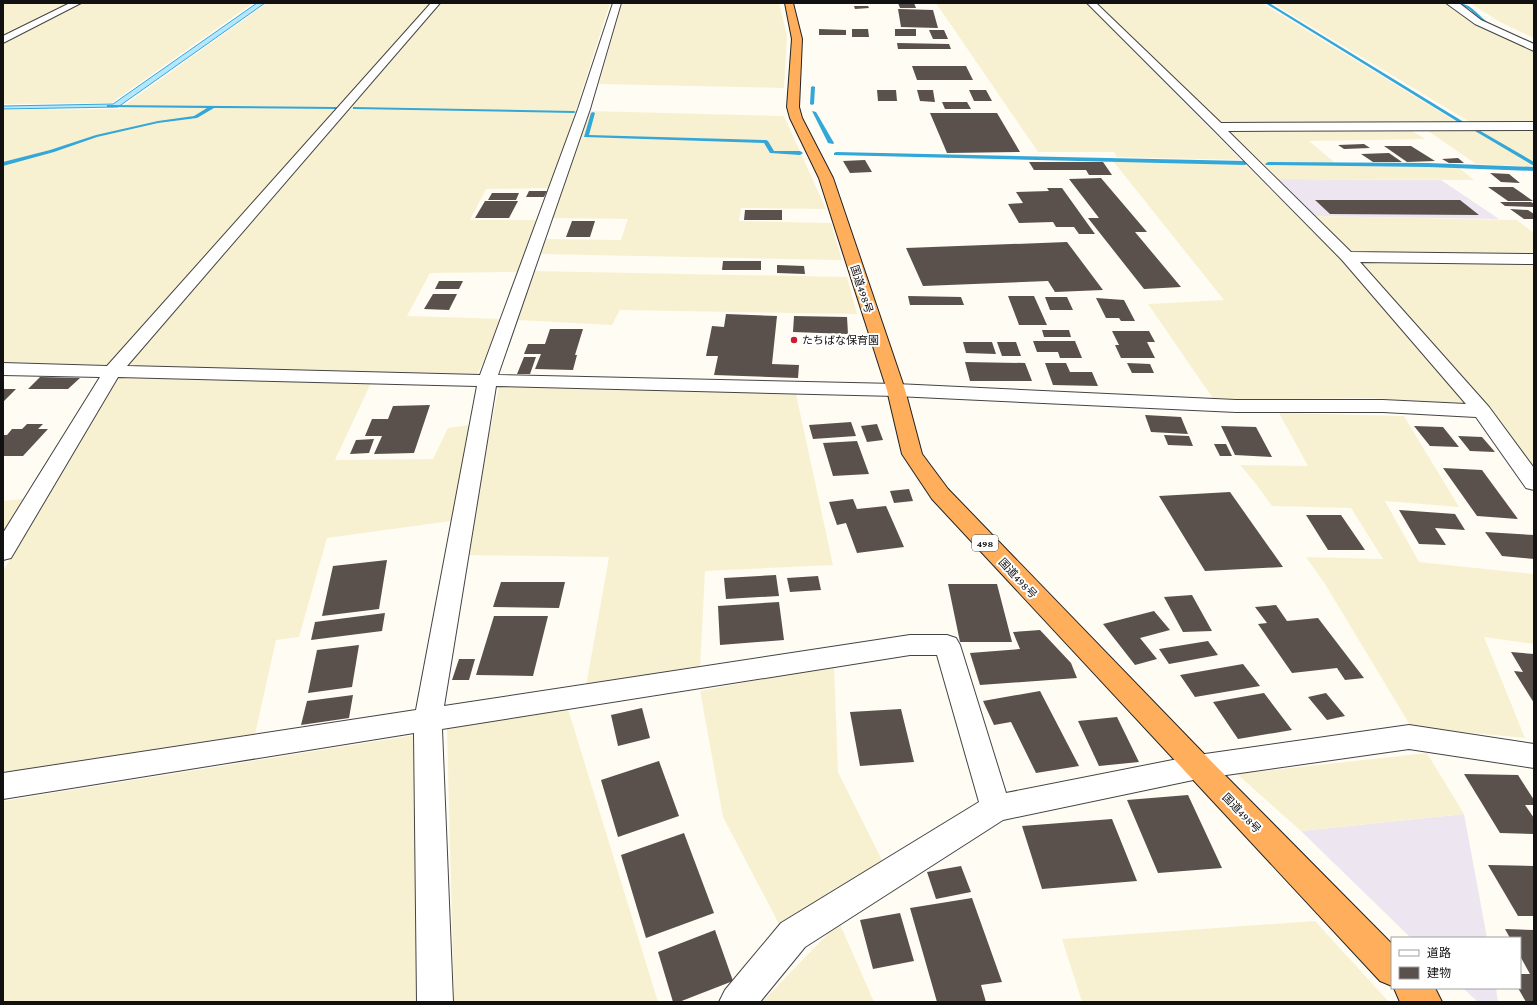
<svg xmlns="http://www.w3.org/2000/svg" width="1537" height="1005" font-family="'Crimson Pro','Noto Sans JP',serif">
<rect width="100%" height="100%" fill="#fffcf4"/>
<path fill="#ede5ef" d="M1277,179L1441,180L1499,219L1311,216Z
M1464,814L1487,938H1411L1301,831Z
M1463,988H1496L1498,1002H1478Z"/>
<path fill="#f8f1d1" d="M3,3H72L3,38Z
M81,3H253L111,103L3,104V43Z
M267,3H432L108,365L3,362V110L119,109Z
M441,3H610L551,188L486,189L470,220H539L520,272L430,273L407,316L503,319L477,375L128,365Z
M622,3H779L787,35L784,88L599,84Z
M936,3H1086L1241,160L1117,157L1114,152H1038Z
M1097,3H1262L1460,124L1223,125Z
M1272,3H1446L1534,50V125L1473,124Z
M1470,3H1534V38L1500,22Z
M590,111L784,116L826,209L741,208L739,221L831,223L842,260L539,254L546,239L621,240L628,219L553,218Z
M1409,129L1425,139L1309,141L1339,166L1458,167L1474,180L1277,179L1228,130Z
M1425,129H1534V167L1476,164Z
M1113,161L1246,165L1334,251L1468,404L1370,398L1214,400L1148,304L1224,300Z
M1311,216L1517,220L1534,233V256L1349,252Z
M1359,260L1534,263V467L1494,413Z
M534,271L847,277L857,314L620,310L612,325L517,320Z
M117,377L371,383L335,460L433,459L448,428L470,425L451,521L327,538L299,637L276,640L254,739L3,776V571Z
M499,386L796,394L833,565L705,571L700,667L586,686L609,557L465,555Z
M1279,413L1404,416L1459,507L1385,501L1419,562L1534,574V644L1484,637L1525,738L1411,727L1325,584L1306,557L1383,559L1351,508L1272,506L1256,484L1240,465L1308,466Z
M30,498L3,540V501Z
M834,665L838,772L883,862L780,926L723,817L700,691Z
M568,709L658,1002H454L447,729Z
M415,735L417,1002H3V801Z
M1427,753L1464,814L1301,831L1237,774Z
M1315,921L1389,1002H1082L1062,939Z
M839,922L874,1002H762Z"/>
<path fill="#b4e7fb" stroke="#34a7d9" d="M257,3H265L118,107L3,109V106L113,104Z"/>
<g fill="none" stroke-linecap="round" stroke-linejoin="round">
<path fill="#34a7d9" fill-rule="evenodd" d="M1265,3H1269L1467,124L1463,125Z
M1457,3C1470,3 1476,13 1486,21C1496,28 1521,37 1534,43V45L1484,23L1469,9Z
M813,86L815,87L814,104L812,105L810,104L811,87Z
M107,105L336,107L338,108L336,109L214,108L197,118L158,123L97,137L54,152L3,166V162L50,150L96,135L158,121L194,116L207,108L109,107H107Z
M353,107L574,111L576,112L574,113L355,109H353Z
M812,111L816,112L834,143L833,144L828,143Z
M593,112L595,113L589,135L766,140L768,141L774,151H800L803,153L800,155L770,153L764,143L584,137L591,113Z
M1477,129L1534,162V166L1475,131V129Z
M836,152L1245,161L1248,163L1245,165L834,155V153Z
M1268,162L1428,163L1534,167V171L1428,167L1266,165L1265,164Z"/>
</g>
<path fill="#5a504c" d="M898,3H914L916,8H900Z
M854,6H868L869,8L855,9Z
M898,9L933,10L938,28L901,27Z
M819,29L846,30V35H819Z
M852,29H868L869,37H852Z
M895,29H916V36H895Z
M929,30H944L948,39H933Z
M897,43L949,44L951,49H898Z
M912,66H966L973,80H917Z
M877,90H896L897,101H878Z
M917,90H933L935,102L920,101Z
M969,90H986L992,101H974Z
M942,102H967L971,109H945Z
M930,113H997L1020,152L947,153Z
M1364,144L1370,148L1344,149L1338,145Z
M1384,146H1411L1435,161L1407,162Z
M1389,153L1402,162H1373L1361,154Z
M1458,158L1464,163H1449L1442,159Z
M865,160L872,172L850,173L843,161Z
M1029,162H1103L1112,175H1089L1086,170H1034Z
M1490,173L1509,174L1520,183L1501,182Z
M1101,178L1147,232H1135L1181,287L1144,289L1088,218H1099L1069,179Z
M1488,187H1513L1533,201H1508Z
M1047,188H1062L1095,234H1079L1074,227H1056L1053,222L1019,223L1008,204L1023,203L1016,192L1049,191Z
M529,191H547L544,197H526Z
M492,193H519L516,200H488Z
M1315,200H1460L1479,215L1330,214Z
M485,201H518L509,218H475Z
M1500,202H1531L1534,204V207L1505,206Z
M1510,209L1528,210L1534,214V219H1524Z
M745,210H782V220H744Z
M572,221H595L590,237H566Z
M1067,242L1103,290L1055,292L1048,281L923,286L906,248Z
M723,261H761V270H722Z
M777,265L804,266L805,274L777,273Z
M439,281H463L459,289H435Z
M433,294H457L449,310L424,309Z
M908,296L961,297L964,305H910Z
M1008,296H1034L1047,325H1019Z
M1045,297H1067L1073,310H1050Z
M1096,298L1124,300L1135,321H1121L1119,318H1106Z
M726,314L777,316L772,364L799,365L798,378L714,375L718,356H706L712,326L724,327Z
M794,316L847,317L848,334L793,332Z
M550,329H583L575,355H577L573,370L535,369L541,354H524L528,344H545Z
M1042,330H1069L1071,337H1044Z
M1112,331H1149L1155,342H1147L1155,358H1121L1115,345H1119Z
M1033,341H1075L1082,358H1060L1058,352H1037Z
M963,342H992L996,354L966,353Z
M997,342H1016L1021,356H1002Z
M524,357H536L530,374H517Z
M965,362L1025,363L1032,381H970Z
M1045,363H1066L1070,372H1092L1098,386L1053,385Z
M1127,363L1150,364L1154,373H1132Z
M40,377L80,378L68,389H28Z
M3,389H16L3,402Z
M430,405L414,453L374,454L382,436H365L372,419H388L393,406Z
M1145,415L1181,417L1188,434L1151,432Z
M851,422L856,436L813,439L809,425Z
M27,424H43L38,429H48L23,456H3V435H7L12,429H22Z
M877,424L883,440L867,442L861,426Z
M1221,426L1256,427L1272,457L1235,455Z
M1414,426L1443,427L1459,447L1430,446Z
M1164,435L1189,436L1193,446L1168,445Z
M1458,436L1482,437L1495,452L1470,451Z
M374,439L369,453L350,454L356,440Z
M857,441L869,474L833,476L823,443Z
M1214,444H1226L1232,456H1220Z
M1443,468L1482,470L1518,519L1477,516Z
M909,489L913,501L894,503L890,491Z
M1230,492L1283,567L1205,571L1159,496Z
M853,499L857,509L886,506L904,547L857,553L846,523L837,525L829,502Z
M1399,510L1455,514L1465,530L1435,528L1446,545L1419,544Z
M1306,515H1341L1365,550H1328Z
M1485,532L1534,535V559L1502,556Z
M387,560L379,609L322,616L333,566Z
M776,575L779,596L726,599L724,578Z
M818,576L821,590L790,592L787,578Z
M501,582H565L559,608L493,607Z
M948,584H997L1012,642H960Z
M1192,595L1212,631L1183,632L1164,597Z
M779,602L784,640L720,645L718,606Z
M1276,605L1287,621L1318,618L1364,678L1345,680L1337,668L1292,673L1258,624L1267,623L1255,607Z
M1154,611L1170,630L1140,638L1157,659L1135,665L1103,624Z
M385,613L382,631L311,640L315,622Z
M494,616H548L533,676L476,675Z
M1040,630L1071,663L1077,678L980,685L970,653L1020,649L1013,632Z
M1208,641L1218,655L1169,664L1159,649Z
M359,645L352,687L308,693L317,650Z
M1511,652L1534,654V703L1514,671L1523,672Z
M459,659H475L469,680H452Z
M1243,664L1260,686L1195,697L1180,675Z
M1040,691L1079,766L1036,773L1011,722L994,725L983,701Z
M1264,693L1292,730L1238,739L1213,702Z
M1326,693L1345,716L1327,720L1308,697Z
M353,695L349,718L301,725L307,701Z
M642,708L650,738L618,746L611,715Z
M901,709L914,762L860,766L850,712Z
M1117,717L1139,762L1099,766L1078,721Z
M659,761L679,816L618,837L601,780Z
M1464,774L1518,775L1534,800V805H1525L1534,818V834L1500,833Z
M1188,795L1222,868L1158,873L1127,800Z
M1112,819L1137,881L1042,889L1022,826Z
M684,833L714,913L646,938L621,855Z
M1488,865L1534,866V916H1518Z
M961,866L971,892L936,899L927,872Z
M972,898L1002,982L981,985L986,1002H937L910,908Z
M900,913L914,961L873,969L860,920Z
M1505,929L1534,930V1002H1526L1518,988H1520V974H1530L1520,956V938H1510Z
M715,930L733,981L679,1002H673L658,952Z"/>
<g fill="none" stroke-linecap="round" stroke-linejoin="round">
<defs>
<path id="minor" d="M70,3H81L3,43V36Z
M431,3H440L127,366L480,375L578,109L613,3H621L590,109L498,375L896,384L1236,400H1383L1466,404L1342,260L1214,130L1087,3H1096L1221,123L1534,122V130L1228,131L1351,252L1534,254V264L1360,262L1489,407L1534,468V490L1526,488L1476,417L1383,412H1236L896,396L496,386L444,706L910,635H947L956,638L960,645L1006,793L1198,755L1409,725L1534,744V768L1409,749L1198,779L1003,820L805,947L760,1002H719L725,990L781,923L979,802L937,655H910L442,729L453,1002H417L414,733L3,799V773L416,710L477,386L118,377L11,558L3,560V533L100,377L3,375V363L107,366Z
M1446,3H1459L1481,20L1534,44V51L1475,24Z"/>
<path id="trunk" d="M785,3H793L802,39L799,107L802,118L833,178L905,390L922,454L948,489L1208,758L1392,944V986L1380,981L932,499L902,454L887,390L819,178L790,118L787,107L792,39Z
M1394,988H1435L1442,1002H1400Z"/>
</defs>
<use href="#minor" stroke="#444" stroke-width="2"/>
<use href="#trunk" stroke="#222" stroke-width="2"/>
<use href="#minor" fill="#fff" fill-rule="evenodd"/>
<use href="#trunk" fill="#ffae5b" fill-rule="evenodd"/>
</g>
<circle fill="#ce1b34" stroke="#fff" stroke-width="1.5" cx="794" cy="340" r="4"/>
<g text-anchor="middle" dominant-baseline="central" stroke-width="4" stroke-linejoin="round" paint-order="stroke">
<rect fill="#fff" stroke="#585858" stroke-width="1" x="972" y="535" width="26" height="16" rx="3"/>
<g font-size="10" font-weight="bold" fill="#111">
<text x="985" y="543">498</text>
</g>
<g font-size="11" fill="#111" stroke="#fff">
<text transform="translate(862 289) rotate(72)">国道498号</text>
<text transform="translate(1018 578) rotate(47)">国道498号</text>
<text transform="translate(1242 813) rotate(46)">国道498号</text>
</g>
<g font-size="11" fill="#111" stroke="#fff" text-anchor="start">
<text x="802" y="340">たちばな保育園</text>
</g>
</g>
<rect width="1537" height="1005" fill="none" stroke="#111111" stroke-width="8"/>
<rect x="1391" y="937" width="130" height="52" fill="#ffffff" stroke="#a0a0a0"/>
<rect x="1399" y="950" width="20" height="6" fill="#ffffff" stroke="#a0a0a0"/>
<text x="1427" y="957" font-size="12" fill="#111111">道路</text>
<rect x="1399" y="967" width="20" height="12" fill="#5a504c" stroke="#a0a0a0"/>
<text x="1427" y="977" font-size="12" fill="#111111">建物</text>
</svg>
